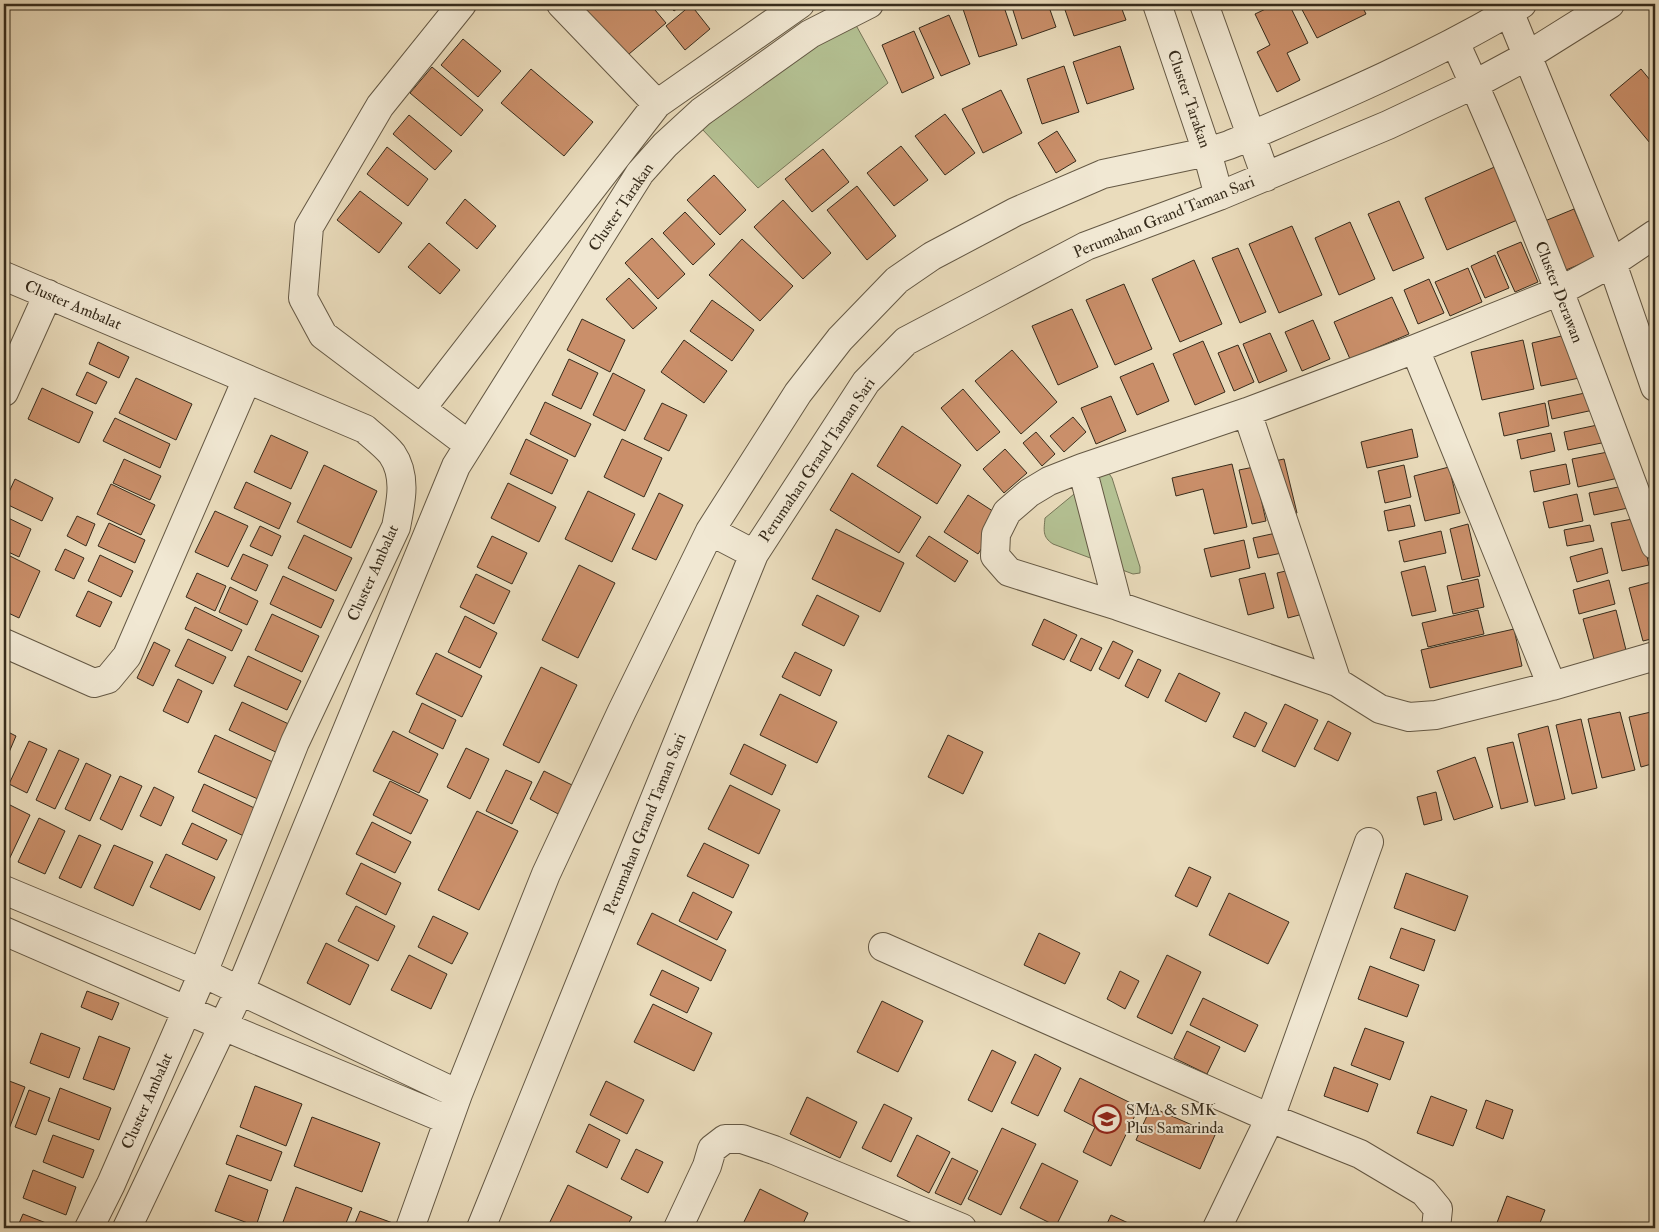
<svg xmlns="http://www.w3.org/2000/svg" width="1659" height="1232" font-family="'IM FELL Double Pica',serif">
<rect width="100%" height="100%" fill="#eadcbc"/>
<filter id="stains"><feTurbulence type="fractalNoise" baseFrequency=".004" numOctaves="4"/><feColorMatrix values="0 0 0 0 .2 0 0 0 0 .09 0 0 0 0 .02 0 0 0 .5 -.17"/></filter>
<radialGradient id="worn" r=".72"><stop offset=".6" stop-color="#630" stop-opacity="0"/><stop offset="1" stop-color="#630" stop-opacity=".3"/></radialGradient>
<path fill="#b4c193" stroke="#767658" d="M852,18L888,83L758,188L702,129Z
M1102,471L1108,472L1112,478L1140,567V573L1133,574L1053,544C1042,537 1044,530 1045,518Z"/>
<path fill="#ca8f6a" stroke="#372c1c" d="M592,4H650L666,23L623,59L583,11Z
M668,4H683L674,11Z
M980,4H1003L1017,45L979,57L963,9Z
M1011,4H1048L1056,27L1022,39Z
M1063,4H1120L1126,20L1074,36Z
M1276,4H1289L1308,43L1287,53L1300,80L1277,92L1257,52L1270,45L1255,14Z
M1299,4H1361L1366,14L1317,38Z
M691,5L710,29L685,50L666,26Z
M949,15L970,64L941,76L919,28Z
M914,31L934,78L902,93L882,45Z
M463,39L501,71L478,97L441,65Z
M1120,46L1134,89L1087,104L1073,62Z
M1064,66L1079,112L1042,124L1027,79Z
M432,67L483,110L461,136L410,93Z
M531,69L593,122L564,156L501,103Z
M1641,69L1655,86V149L1610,95Z
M1001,90L1022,133L983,153L962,109Z
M945,114L975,153L945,175L915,136Z
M409,115L452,151L435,170L393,134Z
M1057,131L1076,161L1056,173L1038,143Z
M901,146L928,180L894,206L867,173Z
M387,147L428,179L408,206L367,174Z
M823,149L849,182L812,212L785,179Z
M1499,165L1522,218L1447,250L1425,198Z
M714,175L746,210L720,235L687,200Z
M857,186L896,236L867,260L827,210Z
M360,191L402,223L379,253L337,220Z
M465,199L496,226L477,249L446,223Z
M783,200L831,253L803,279L754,227Z
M1399,201L1424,258L1393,271L1368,214Z
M1574,209L1595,258L1561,272L1540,223Z
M685,212L715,244L693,265L663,233Z
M1350,222L1375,279L1339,295L1315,238Z
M1292,226L1322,295L1279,313L1249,244Z
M652,238L685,274L658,299L625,263Z
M742,239L793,286L760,321L709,275Z
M1521,242L1538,282L1515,292L1497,252Z
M429,243L460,270L440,294L408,267Z
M1238,248L1266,312L1240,323L1212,258Z
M1495,255L1509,288L1485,298L1471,266Z
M1194,260L1222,324L1180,342L1152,279Z
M1468,268L1482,302L1450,316L1435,282Z
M629,278L657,308L633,329L606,299Z
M1429,279L1444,313L1418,324L1404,290Z
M1124,284L1152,349L1115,365L1086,300Z
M1392,297L1409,334L1350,359L1334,322Z
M712,300L754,330L732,361L690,331Z
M1072,309L1098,367L1058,385L1032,326Z
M582,319L625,340L610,372L567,350Z
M1313,320L1330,359L1302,371L1285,332Z
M1270,333L1287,371L1259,383L1243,344Z
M1574,333L1584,377L1541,386L1532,343Z
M684,340L727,371L704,403L661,372Z
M1523,340L1534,389L1482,400L1471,352Z
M1203,341L1225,392L1195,405L1173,354Z
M98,342L129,357L119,378L89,364Z
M1238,345L1254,382L1234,391L1218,353Z
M1012,350L1057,402L1021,434L975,381Z
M569,359L598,373L581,409L552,395Z
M1153,363L1169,401L1137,415L1120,377Z
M87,372L107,382L96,404L76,395Z
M613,373L645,390L625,431L593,415Z
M136,378L192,404L176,440L119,413Z
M42,388L93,412L79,443L28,419Z
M963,389L1000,432L977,451L941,408Z
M1594,391L1598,409L1552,419L1548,401Z
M1111,396L1126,431L1096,444L1081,408Z
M545,402L591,424L575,457L530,434Z
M662,403L687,415L669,451L644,439Z
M1545,403L1549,426L1504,436L1499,413Z
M1073,417L1086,432L1064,452L1050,436Z
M115,418L170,444L160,468L103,441Z
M1607,423L1611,441L1568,450L1564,432Z
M902,426L961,465L937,504L877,466Z
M1412,429L1418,457L1367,468L1361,442Z
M1036,432L1055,454L1042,466L1023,443Z
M1551,433L1555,451L1521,459L1517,440Z
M271,435L308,452L291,489L254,472Z
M526,439L568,460L552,494L510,474Z
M622,439L662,458L644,497L604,477Z
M1005,449L1027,473L1004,493L983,469Z
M1618,450L1623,477L1578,487L1572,459Z
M124,459L161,476L150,500L113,483Z
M1284,459L1297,513L1273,518L1260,464Z
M1232,464L1247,527L1214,534L1203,489L1176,496L1172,478Z
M1566,464L1570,484L1534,492L1530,471Z
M324,465L377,491L351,548L297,522Z
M1404,465L1411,497L1385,503L1378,471Z
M1254,467L1266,521L1252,524L1239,470Z
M1449,467L1460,513L1425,521L1414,476Z
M852,473L921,517L899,553L830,510Z
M15,479L53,498L42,521L4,503Z
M246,482L291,503L279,529L234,508Z
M508,483L556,507L539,542L491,518Z
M111,484L155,505L141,535L97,514Z
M1628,485L1633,507L1594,515L1589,493Z
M588,491L635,514L612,562L565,539Z
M659,493L683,505L656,560L632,549Z
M1577,494L1583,521L1549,528L1543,502Z
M968,495L1002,517L978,554L944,532Z
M1410,505L1415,526L1388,531L1384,511Z
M215,511L248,526L228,567L195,552Z
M4,516L31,529L19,557L4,550Z
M77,516L95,524L86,546L67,536Z
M1638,518L1649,565L1622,571L1611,523Z
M109,523L145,540L135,563L98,546Z
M1468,524L1480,576L1462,580L1450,529Z
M1590,525L1594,541L1567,546L1564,530Z
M260,526L281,536L272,556L250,546Z
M836,529L904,563L880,612L812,579Z
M1290,530L1296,550L1258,558L1253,538Z
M1441,531L1446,553L1404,562L1399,541Z
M304,535L352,558L336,591L288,568Z
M492,536L527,553L512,584L477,567Z
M929,536L968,561L955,582L916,556Z
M1244,540L1250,568L1211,577L1204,549Z
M1602,548L1608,573L1577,582L1570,557Z
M65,549L84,558L74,579L55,570Z
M4,553L40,571L19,618L4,611Z
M243,554L268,565L256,591L231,579Z
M100,555L133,571L121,597L88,581Z
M579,565L615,583L578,658L542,640Z
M1425,566L1436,611L1412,616L1401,572Z
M1303,567L1314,611L1288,618L1277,573Z
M197,573L226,586L215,611L186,597Z
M1265,573L1274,608L1248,615L1239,579Z
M476,574L510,591L494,624L460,607Z
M283,576L334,600L321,628L270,604Z
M1478,579L1484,607L1453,614L1447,586Z
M1609,580L1615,604L1579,614L1573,590Z
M1655,581V638L1643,641L1629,588Z
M230,587L258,601L247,625L219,612Z
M88,591L112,602L100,627L76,616Z
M817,595L859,616L844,646L802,625Z
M195,607L242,630L232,651L185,629Z
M1478,610L1484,634L1428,647L1422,623Z
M1616,610L1626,650L1594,659L1583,619Z
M272,614L319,636L302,672L255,650Z
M465,616L497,633L480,668L448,652Z
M1044,619L1077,635L1064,660L1032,645Z
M1514,629L1522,666L1430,688L1421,650Z
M1081,638L1102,648L1091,671L1070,661Z
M188,639L226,657L213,684L175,666Z
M1113,641L1133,651L1119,679L1099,669Z
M154,642L170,650L153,686L137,678Z
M795,652L832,670L820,696L782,677Z
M436,653L482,676L462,717L416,694Z
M248,656L301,681L287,710L234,686Z
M1138,659L1161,670L1148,698L1125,686Z
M541,667L577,685L539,763L503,745Z
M1179,673L1220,693L1206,722L1165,701Z
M178,679L202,691L188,723L163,711Z
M780,694L837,722L817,763L760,735Z
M242,702L295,727L282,755L229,730Z
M422,703L456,720L443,749L409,732Z
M1285,704L1318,720L1295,767L1262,751Z
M1245,712L1267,723L1255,747L1233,737Z
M1620,712L1635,770L1602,778L1588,719Z
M1651,712L1655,730V763L1641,767L1629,717Z
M1581,719L1597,788L1572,794L1556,725Z
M1328,721L1351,733L1338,761L1314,749Z
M1548,726L1565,799L1535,806L1518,734Z
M4,730L16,736L4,764Z
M393,731L438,754L419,793L373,771Z
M215,735L277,764L260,800L198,772Z
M948,735L983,752L963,794L928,777Z
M29,741L47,749L27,793L9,784Z
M1513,742L1528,802L1501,809L1487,748Z
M744,744L786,765L772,795L730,774Z
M466,748L489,759L470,799L447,787Z
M59,750L79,759L55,809L36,800Z
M1475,757L1493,807L1454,820L1437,771Z
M86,763L111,775L90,821L65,809Z
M506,770L532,782L512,824L486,811Z
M544,771L576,787L562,816L530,799Z
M120,776L142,786L122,830L100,819Z
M390,781L428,800L411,834L373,815Z
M204,784L269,815L256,842L192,811Z
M730,785L780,810L759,854L708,829Z
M154,787L174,797L161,826L140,816Z
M1436,792L1442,820L1424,825L1417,797Z
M4,802L30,815L6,866L4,864Z
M477,811L518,831L479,910L438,890Z
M39,818L65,831L45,874L18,862Z
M372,822L411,842L395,873L356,854Z
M192,823L227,840L217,860L182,844Z
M79,835L101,845L81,888L59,878Z
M704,843L749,865L733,898L687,876Z
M114,845L153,862L133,906L94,888Z
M166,854L215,877L200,910L150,887Z
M361,863L401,883L386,915L346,894Z
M1189,867L1211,877L1197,907L1175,896Z
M1406,873L1468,896L1455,931L1394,908Z
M693,892L732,912L717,940L679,921Z
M1229,893L1289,922L1268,964L1209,935Z
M356,906L395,926L378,961L338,941Z
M652,913L726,950L711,981L637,944Z
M433,916L468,933L452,964L418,947Z
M1401,928L1435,940L1424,971L1390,958Z
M1039,933L1080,953L1065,984L1024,965Z
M326,943L369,965L350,1005L307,983Z
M409,955L447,974L431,1009L391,990Z
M1167,955L1201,972L1172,1034L1137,1017Z
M1370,966L1419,985L1407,1017L1358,999Z
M662,970L699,988L687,1013L650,995Z
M1120,971L1139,981L1125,1009L1107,999Z
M87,991L119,1003L112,1020L81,1007Z
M1203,998L1258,1025L1245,1052L1190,1025Z
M882,1001L923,1021L898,1072L857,1052Z
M653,1004L712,1033L694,1071L634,1042Z
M1365,1028L1404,1042L1390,1080L1351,1065Z
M1187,1031L1220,1047L1207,1074L1174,1058Z
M41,1033L80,1048L69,1078L30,1063Z
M99,1036L130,1048L114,1090L83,1079Z
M992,1050L1016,1062L992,1112L968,1100Z
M1035,1054L1061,1068L1038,1116L1011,1103Z
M1334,1067L1378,1084L1368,1112L1324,1096Z
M1080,1078L1139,1107L1111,1166L1083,1152L1095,1127L1064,1111Z
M4,1079L25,1087L4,1142Z
M606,1081L644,1100L627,1134L590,1115Z
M255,1086L302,1104L286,1146L240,1127Z
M60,1088L111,1108L99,1140L48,1121Z
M29,1090L50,1098L36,1135L15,1127Z
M1431,1096L1467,1110L1453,1146L1417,1133Z
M807,1097L857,1122L840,1158L790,1134Z
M1486,1100L1513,1110L1503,1139L1476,1128Z
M884,1104L912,1118L891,1162L862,1148Z
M1151,1107L1215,1135L1200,1169L1136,1140Z
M312,1117L380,1143L362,1192L294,1166Z
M589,1124L620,1140L607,1168L576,1152Z
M1002,1128L1036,1144L1001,1215L968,1199Z
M53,1135L94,1150L83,1178L43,1162Z
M237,1135L282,1152L271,1181L226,1164Z
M917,1135L950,1152L929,1193L897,1176Z
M636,1149L663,1162L648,1193L621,1179Z
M952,1158L978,1171L961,1205L935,1193Z
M1042,1163L1078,1181L1056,1226L1020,1208Z
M33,1170L76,1187L66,1215L23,1198Z
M229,1175L268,1190L256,1226L215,1211Z
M568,1185L632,1217L626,1228H547Z
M296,1187L352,1208L344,1228H300L283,1222Z
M760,1189L808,1213L801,1228H741Z
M1507,1196L1545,1210L1538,1228H1495Z
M360,1211L401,1226L400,1228H353Z
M23,1214L59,1228H17Z
M1111,1215L1139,1228H1105Z
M824,1223L836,1228H821Z
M206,1224L217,1228H205Z"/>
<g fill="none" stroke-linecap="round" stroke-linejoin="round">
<defs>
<path id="minor" d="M462,4L380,106L309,227L303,298L323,335L469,445
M561,4L657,104
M1157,4L1207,152L1219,196
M1204,4L1266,177
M1509,11L1612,263L1655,387
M1455,42C1530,206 1592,376 1655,545
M1655,234L1612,263L1560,291L1415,349L1247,412L1082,468L1049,481L1029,493L1007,512L996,534L995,556L1009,572L1118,606L1337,682L1380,709L1409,717L1436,715L1552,686L1655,656
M4,276L365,429C374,437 385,445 392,454C407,476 401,502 396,527L295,742L203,973L111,1184L89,1228
M1415,349L1552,686
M4,392L48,294
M421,409L657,104L800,4
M1247,412L1337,682
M1082,468L1118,606
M710,531L754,554
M4,643L94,683L108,679L127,656L247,379
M4,890L203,973L458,1094
M4,931L223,1026L448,1120
M883,947L1270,1118L1360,1154L1424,1192L1438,1209L1436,1228
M127,1228L240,990L456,466L640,173L665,145L701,112L810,34L869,4
M410,1228L458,1094L546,874L622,711L710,531L798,393L840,339L897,280L932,256L1015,212L1103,174L1207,152L1229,145C1329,102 1429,60 1522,4
M481,1228L754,554L866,382L906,341L1086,246L1219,196L1388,125L1475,84L1527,56L1610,4
M678,1228L707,1166L712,1149L725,1139H742L774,1150L962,1228
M1217,1228L1270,1118L1369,842"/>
</defs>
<use href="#minor" stroke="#645844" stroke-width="30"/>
<use href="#minor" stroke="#f1e8d3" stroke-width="28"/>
</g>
<defs>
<symbol id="school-ring" viewBox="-11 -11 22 22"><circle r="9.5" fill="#f1e8d3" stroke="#8f2418" stroke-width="1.5"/><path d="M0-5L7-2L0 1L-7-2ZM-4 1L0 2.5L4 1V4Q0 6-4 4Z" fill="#8f2418"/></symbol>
</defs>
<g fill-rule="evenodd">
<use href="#school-ring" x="1091" y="1103" width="32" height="32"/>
</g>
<g text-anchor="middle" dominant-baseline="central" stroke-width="4" stroke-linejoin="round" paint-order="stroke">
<g font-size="16" fill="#372c1c" stroke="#f1e8d3">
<text transform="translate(1189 99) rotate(71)">Cluster Tarakan</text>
<text transform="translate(621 207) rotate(-56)">Cluster Tarakan</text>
<text transform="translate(1164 217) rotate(-22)">Perumahan Grand Taman Sari</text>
<text transform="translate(1559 292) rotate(69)">Cluster Derawan</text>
<text transform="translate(73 305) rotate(23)">Cluster Ambalat</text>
<text transform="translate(817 460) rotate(-56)">Perumahan Grand Taman Sari</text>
<text transform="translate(373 573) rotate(-66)">Cluster Ambalat</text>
<text transform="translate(645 824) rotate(-68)">Perumahan Grand Taman Sari</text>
<text transform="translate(147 1101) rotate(-66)">Cluster Ambalat</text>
</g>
<g font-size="16" fill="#372c1c" stroke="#f1e8d3" text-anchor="start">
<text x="1126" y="1110">SMA &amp; SMK<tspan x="1126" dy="18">Plus Samarinda</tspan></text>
</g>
</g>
<rect width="1659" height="1232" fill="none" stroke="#eadcbc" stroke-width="20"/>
<rect x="5" y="5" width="1649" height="1222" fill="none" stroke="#372c1c" stroke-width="2.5"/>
<rect x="10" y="10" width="1639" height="1212" fill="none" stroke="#372c1c"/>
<rect width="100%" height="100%" filter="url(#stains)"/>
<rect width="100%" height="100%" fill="url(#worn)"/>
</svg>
